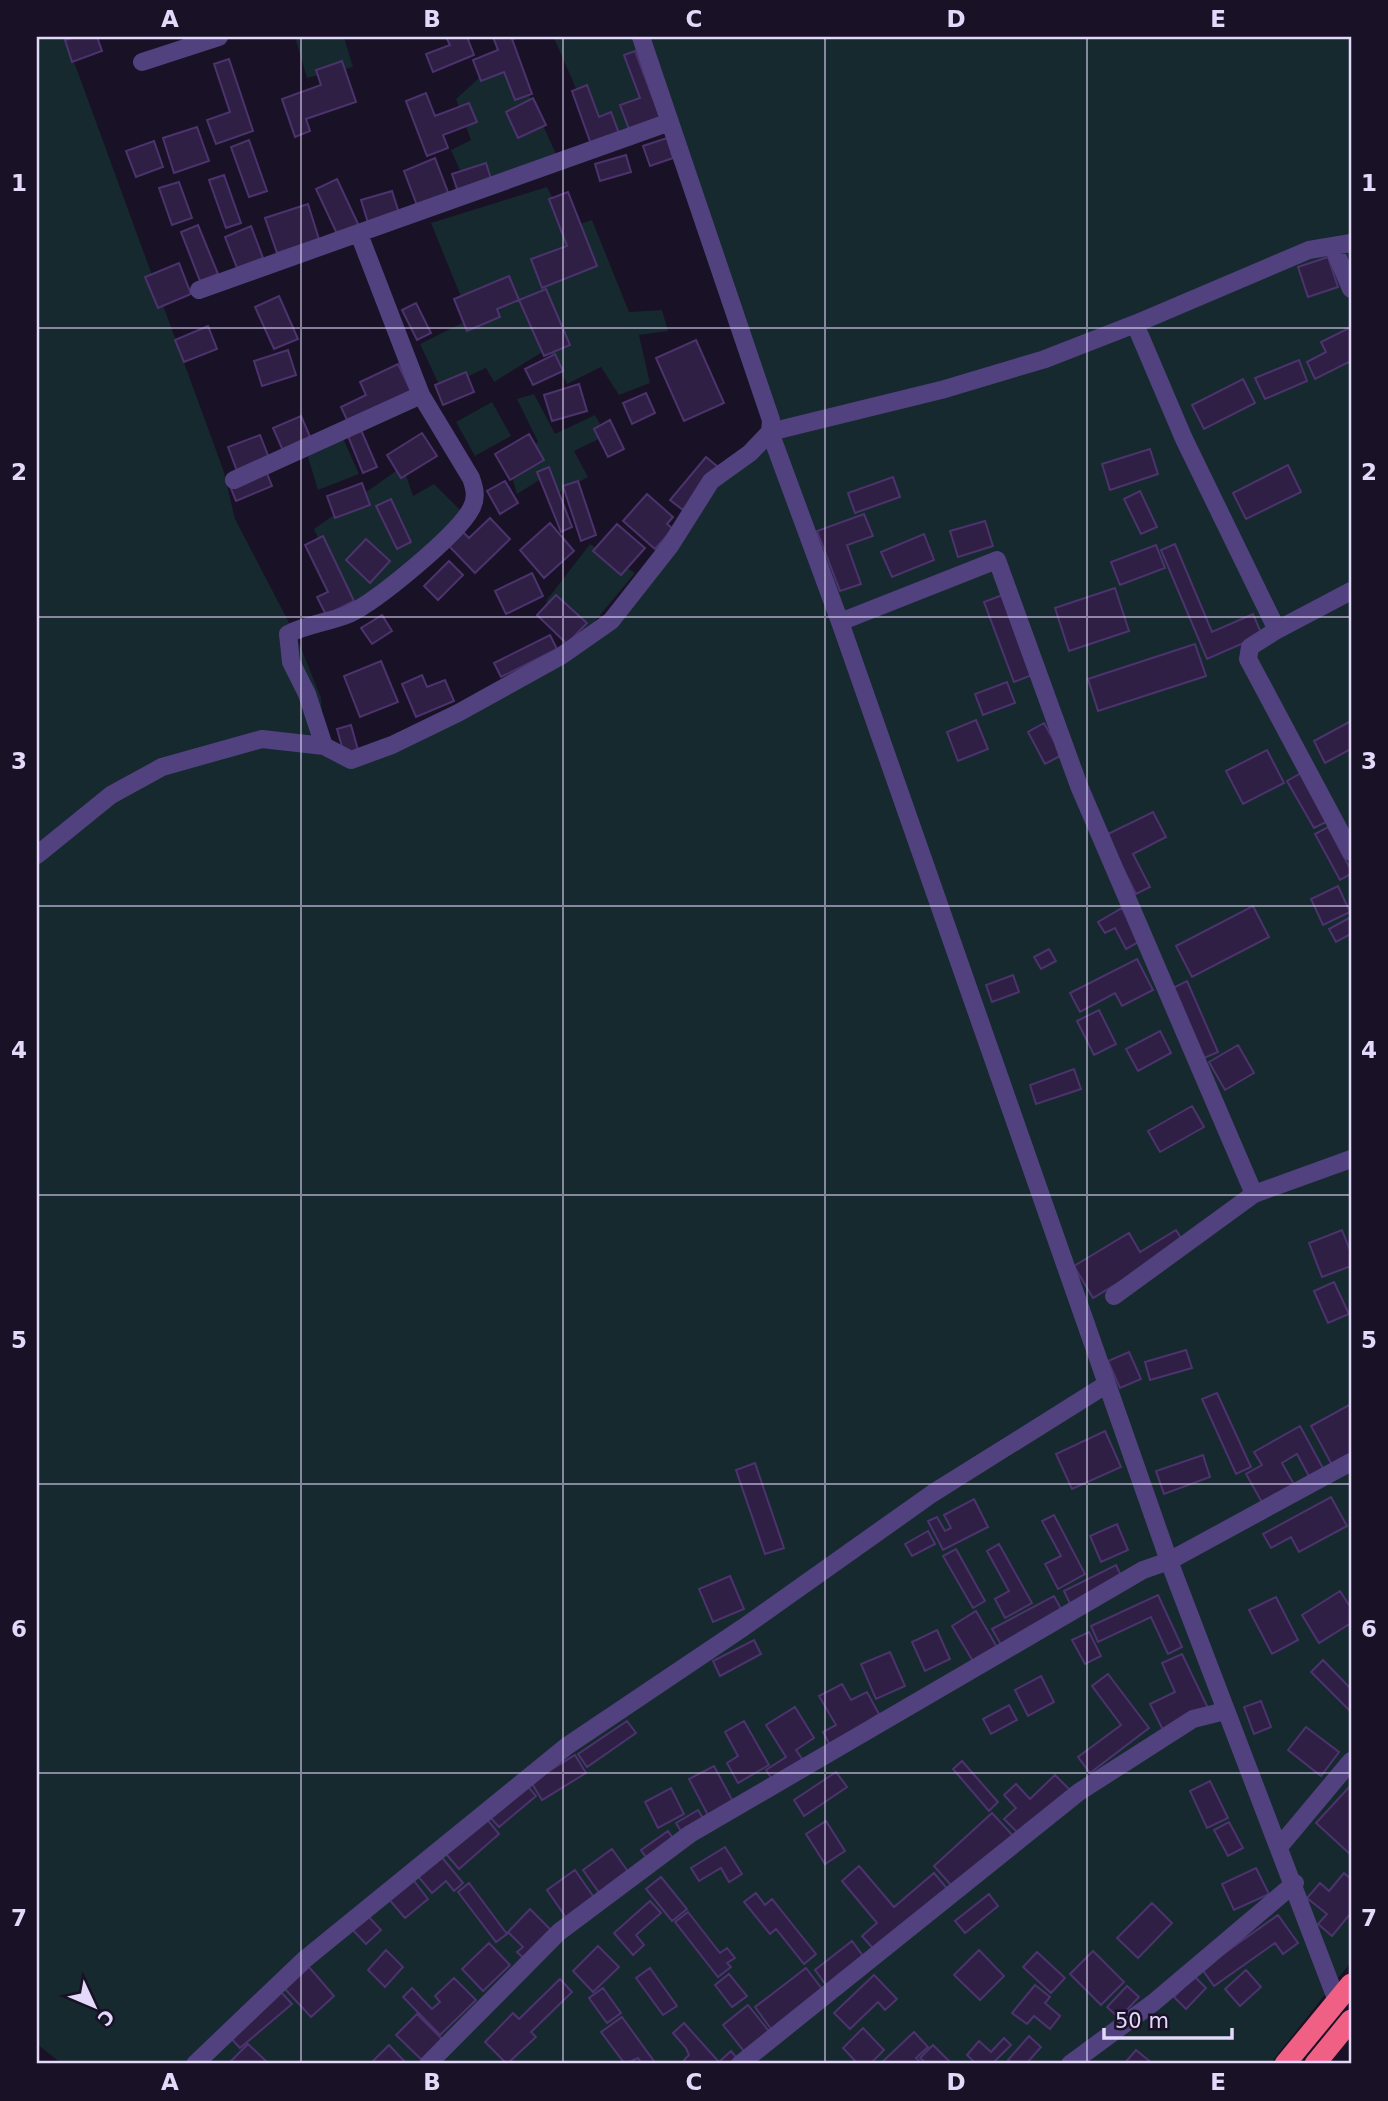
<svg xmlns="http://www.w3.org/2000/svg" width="1388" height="2101" font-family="'DejaVu Sans',sans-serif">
<rect width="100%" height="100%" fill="#191125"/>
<path fill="#15292e" d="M37,37H65L224,472L235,519L297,638L321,698L324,745L351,760L392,745L611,621L711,481L777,434L644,37H1351V1962L1270,2064H62L37,2044Z
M295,37H344L353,67L307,78Z
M558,37H633L664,117L597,137L554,38Z
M490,68L517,69L557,156L466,184L451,150L471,140L456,99Z
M547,187L568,228L592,220L629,312L662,310L668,331L639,335L650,383L619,395L601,367L567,384L549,348L494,382L486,368L441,389L420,344L470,319L431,223Z
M534,394L555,434L595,415L608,438L605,436L574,451L588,477L553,496L544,477L517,494L508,465L538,442L517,399Z
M492,402L511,436L475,456L456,422Z
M342,436L359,474L318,490L307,454Z
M403,466L413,496L434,484L468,518L368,607L345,600L314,529Z
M590,544L635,573L586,632L546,601Z"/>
<path fill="#2f1f44" stroke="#4c336e" stroke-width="2" d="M76,37H97L102,51L72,62L65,40Z
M446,37H467L474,55L433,72L426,54L450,45Z
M493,37H519L512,39L532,94L515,100L504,72L481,81L473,60L498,50Z
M635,51L660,117L629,129L620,105L640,98L624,55Z
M229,59L253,131L216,144L207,120L230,112L214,64Z
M342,61L356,102L306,119L310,131L295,137L282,99L321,85L316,70Z
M587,85L599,117L611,112L620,136L592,147L572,91Z
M426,93L435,116L469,103L477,122L443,135L448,148L427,156L406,101Z
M533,98L546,125L518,138L506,112Z
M197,127L209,161L174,173L163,138Z
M667,138L673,158L650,166L643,146Z
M249,140L267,191L249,197L231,147Z
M154,141L163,167L136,177L126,151Z
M626,155L631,172L600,181L595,164Z
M435,158L449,195L418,208L404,171Z
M486,163L493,185L459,195L452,174Z
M224,175L241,223L226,228L209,180Z
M337,179L359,226L338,236L316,189Z
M179,182L192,218L172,225L159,188Z
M392,191L400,216L369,226L361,200Z
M568,192L597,266L542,288L531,259L567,246L549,199Z
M308,204L319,239L277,253L265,218Z
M198,225L218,274L200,281L181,232Z
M251,226L263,258L237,268L225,237Z
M1328,257L1338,287L1308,297L1298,267Z
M179,263L191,294L158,308L145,277Z
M509,276L519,300L497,309L500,317L467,331L454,299Z
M546,289L570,345L544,356L519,300Z
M279,296L298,339L274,349L255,307Z
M416,303L431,333L417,340L402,310Z
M208,326L217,349L184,362L175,340Z
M1351,327V361L1315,379L1307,362L1326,352L1321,342Z
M696,340L724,403L684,421L656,358Z
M288,350L296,375L262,386L254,361Z
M555,354L563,371L533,385L525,369Z
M1299,360L1307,381L1265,399L1255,378Z
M398,364L411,391L347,420L341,407L366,395L360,382Z
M466,372L474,392L443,405L435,385Z
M1243,379L1255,403L1204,429L1192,405Z
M579,384L587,411L552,421L544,395Z
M646,393L655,413L632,424L623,403Z
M301,416L312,441L284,453L273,428Z
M610,420L624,449L608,457L594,429Z
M361,430L377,467L363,473L348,436Z
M422,433L437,456L401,478L387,455Z
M529,434L544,460L510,480L495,454Z
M260,435L269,458L237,471L228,447Z
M1150,449L1158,474L1110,490L1102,464Z
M706,457L718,467L683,510L670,500Z
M1288,465L1301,492L1246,519L1233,493Z
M549,467L572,527L561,532L537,472Z
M266,471L272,486L236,501L230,486Z
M893,477L900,497L855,513L848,493Z
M505,481L518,503L500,514L487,491Z
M578,481L596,535L581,541L563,486Z
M362,483L370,505L335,518L327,496Z
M1140,491L1157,527L1141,534L1124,499Z
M647,494L673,517L667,524L673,529L655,549L623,521Z
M391,499L411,542L397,549L376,506Z
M864,514L873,536L847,545L861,584L840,591L817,531Z
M490,518L510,539L475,573L448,545L462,531L469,538Z
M985,521L993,546L958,557L950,531Z
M550,523L574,551L544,578L520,550Z
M617,524L645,548L621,575L593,551Z
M924,534L934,560L892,577L881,552Z
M323,536L354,601L326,615L317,597L328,592L305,545Z
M366,539L390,561L370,583L346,560Z
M1175,544L1212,632L1253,614L1262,635L1207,659L1161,550Z
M1156,545L1165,568L1120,585L1111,562Z
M449,561L463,575L438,600L424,586Z
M532,573L543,596L506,614L495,591Z
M1115,588L1129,631L1069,651L1055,608Z
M556,595L587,623L567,644L537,615Z
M1002,595L1032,675L1014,682L984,602Z
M382,615L392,631L372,644L361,628Z
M550,635L557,649L501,677L494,663Z
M1195,644L1206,676L1098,711L1088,679Z
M381,661L398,702L360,717L344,676Z
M422,675L427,687L445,680L454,701L416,717L402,684Z
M1007,682L1015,703L983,715L975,694Z
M976,720L988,749L958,761L947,732Z
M1351,721V749L1325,763L1314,741Z
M1044,723L1062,755L1045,764L1028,732Z
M351,725L358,750L344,754L337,729Z
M1267,750L1284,783L1243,804L1226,771Z
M1301,773L1328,821L1314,828L1287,781Z
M1153,812L1166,837L1133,854L1150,887L1136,894L1106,835Z
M1328,827L1351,870V874L1340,880L1315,834Z
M1338,886L1350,912L1323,925L1311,899Z
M1253,906L1269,937L1192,977L1176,946Z
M1122,908L1140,941L1126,949L1115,928L1105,933L1098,922Z
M1351,917V934L1336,942L1329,929Z
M1049,949L1056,961L1041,969L1034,957Z
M1137,959L1153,990L1122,1006L1115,993L1080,1012L1070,993Z
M1013,975L1019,992L992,1002L986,985Z
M1187,981L1218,1052L1204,1058L1173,988Z
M1099,1010L1116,1044L1094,1055L1077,1021Z
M1160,1031L1171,1053L1138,1071L1126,1049Z
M1238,1045L1254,1073L1225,1090L1209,1062Z
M1074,1069L1081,1089L1036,1104L1030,1085Z
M1192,1106L1204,1127L1160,1152L1148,1131Z
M1176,1230L1184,1243L1093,1298L1074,1266L1129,1233L1140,1252Z
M1342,1230L1351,1253V1266L1322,1277L1309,1243Z
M1334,1282L1349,1314L1328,1323L1314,1291Z
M1186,1350L1192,1368L1150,1380L1145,1362Z
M1129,1352L1141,1379L1120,1388L1108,1361Z
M1217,1393L1251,1467L1236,1474L1202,1399Z
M1351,1404V1455L1332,1465L1311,1426Z
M1300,1426L1324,1470L1310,1478L1297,1454L1282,1463L1296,1488L1264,1506L1246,1474L1262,1465L1254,1452Z
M1105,1431L1121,1467L1072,1489L1056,1454Z
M1203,1455L1210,1477L1164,1494L1156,1471Z
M755,1463L784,1548L765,1554L736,1470Z
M1331,1497L1347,1526L1299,1552L1291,1537L1271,1548L1263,1534Z
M974,1499L988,1527L943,1550L928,1521L937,1517L945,1531L951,1528L944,1515Z
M1054,1515L1085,1574L1058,1589L1045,1564L1061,1556L1042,1521Z
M1117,1524L1128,1550L1101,1562L1090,1536Z
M928,1531L935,1544L912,1556L905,1544Z
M999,1544L1032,1603L1005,1618L995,1599L1009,1591L987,1551Z
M956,1549L985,1601L973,1608L943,1556Z
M1116,1565L1123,1580L1071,1606L1064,1591Z
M730,1576L744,1609L713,1622L699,1589Z
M1340,1591L1351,1608V1623L1319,1643L1302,1615Z
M1158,1595L1182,1647L1168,1654L1151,1617L1098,1642L1091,1626Z
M1054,1596L1064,1614L1003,1648L992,1629Z
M1276,1597L1298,1640L1272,1654L1249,1610Z
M976,1611L998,1649L974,1663L952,1626Z
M937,1630L950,1659L925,1671L912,1642Z
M1089,1632L1101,1656L1085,1664L1072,1640Z
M754,1640L761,1654L720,1676L713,1661Z
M890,1652L905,1686L876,1699L861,1664Z
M1182,1654L1208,1708L1163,1730L1150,1704L1175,1692L1162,1663Z
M1323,1660L1351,1689V1712L1311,1672Z
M1108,1674L1149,1728L1090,1773L1078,1757L1121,1725L1092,1686Z
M1041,1676L1054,1702L1028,1716L1015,1690Z
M842,1684L851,1700L867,1692L879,1714L831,1747L823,1732L836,1725L819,1696Z
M1261,1701L1271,1727L1254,1734L1244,1707Z
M1009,1705L1017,1720L991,1734L983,1719Z
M795,1707L814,1738L796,1750L805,1763L774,1782L766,1770L786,1757L766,1725Z
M627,1721L636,1733L587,1767L578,1754Z
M744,1721L769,1765L738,1783L727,1763L738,1756L725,1732Z
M1306,1727L1339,1752L1321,1776L1288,1750Z
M575,1755L586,1773L542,1800L531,1782Z
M962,1761L998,1802L989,1811L953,1769Z
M714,1766L738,1811L712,1823L689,1779Z
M836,1772L847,1787L804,1816L794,1800Z
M1055,1775L1070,1790L1021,1836L1004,1819L1016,1808L1004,1795L1016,1784L1030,1799Z
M1210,1781L1228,1818L1207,1828L1190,1791Z
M526,1784L536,1796L499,1827L489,1816Z
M1351,1785V1852L1350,1854L1316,1823Z
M671,1788L684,1814L658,1828L645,1802Z
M698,1810L709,1828L687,1841L676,1823Z
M992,1813L1015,1838L957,1892L934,1866Z
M486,1818L499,1834L459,1869L446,1854Z
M826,1821L845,1851L825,1864L806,1834Z
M1229,1822L1243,1848L1228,1856L1214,1830Z
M668,1831L679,1847L652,1866L641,1850Z
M725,1847L742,1874L729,1882L721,1868L699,1881L691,1868Z
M612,1849L634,1880L605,1901L583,1870Z
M440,1855L463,1883L454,1891L446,1881L432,1893L416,1874Z
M859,1866L894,1907L934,1873L950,1892L878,1954L862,1936L877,1923L842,1881Z
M1256,1868L1269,1894L1234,1910L1222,1884Z
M575,1870L600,1906L572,1926L547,1890Z
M1344,1873L1351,1879V1913L1332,1936L1318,1924L1327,1914L1307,1898L1320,1883L1329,1891Z
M411,1877L428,1899L405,1918L387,1897Z
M661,1877L687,1909L672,1921L646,1889Z
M469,1883L507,1934L496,1942L458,1892Z
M756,1893L765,1905L772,1899L816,1954L804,1964L776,1929L770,1934L744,1902Z
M989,1894L998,1906L965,1933L955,1921Z
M650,1901L661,1913L636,1935L644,1945L633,1955L614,1933Z
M1152,1903L1172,1923L1138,1958L1117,1938Z
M530,1909L560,1939L533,1967L517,1952L523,1947L508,1932Z
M688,1912L720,1953L727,1948L735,1958L727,1963L731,1967L718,1977L675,1922Z
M365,1913L381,1930L366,1944L350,1927Z
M1278,1915L1298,1943L1283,1954L1275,1943L1214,1986L1202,1969Z
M852,1941L866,1960L829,1989L815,1970Z
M489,1943L510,1965L483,1991L462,1969Z
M598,1946L619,1967L593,1992L573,1971Z
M386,1950L403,1967L385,1987L368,1970Z
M979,1950L1004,1976L980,2000L954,1975Z
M1093,1951L1124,1982L1101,2005L1070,1974Z
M1037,1952L1065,1978L1051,1993L1023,1967Z
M309,1967L334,1996L311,2017L285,1989Z
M650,1968L677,2006L663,2015L636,1978Z
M806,1968L826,1994L774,2033L755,2007Z
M1246,1970L1261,1987L1240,2006L1225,1989Z
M729,1974L747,1996L732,2007L715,1985Z
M874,1975L897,1999L885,2010L878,2002L850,2029L834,2013Z
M1194,1976L1206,1988L1186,2009L1174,1997Z
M454,1978L476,2000L440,2035L403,1997L412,1988L432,2009L440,2002L435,1996Z
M560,1979L572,1992L531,2032L536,2037L507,2064L485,2042L513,2013L519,2019Z
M1035,1985L1050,1997L1045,2003L1060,2016L1050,2029L1034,2016L1027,2024L1012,2013Z
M1127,1986L1139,1997L1119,2018L1107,2007Z
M603,1988L621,2013L607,2023L589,1998Z
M281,1992L292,2004L240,2048L229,2036Z
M748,2005L772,2035L747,2055L723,2025Z
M417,2014L447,2044L426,2064L396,2035Z
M622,2017L656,2064H642L638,2058L625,2064L601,2032Z
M684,2023L719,2062L731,2051L740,2062L688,2064L684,2060L689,2055L686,2048L673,2033Z
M863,2028L884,2050L872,2062L875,2064H858L843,2048Z
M914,2032L928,2047L916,2058L922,2064H880Z
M1029,2036L1041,2047L1026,2064H1012L1008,2060Z
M1004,2038L1011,2045L992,2064H976L967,2055L979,2041L991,2052Z
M248,2044L269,2064H228Z
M389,2045L407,2064H370Z
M933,2045L952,2064H927L920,2058Z
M1136,2050L1153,2064H1124Z"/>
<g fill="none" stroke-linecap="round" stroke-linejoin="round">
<path stroke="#51417f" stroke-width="18" d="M641,37L771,420L770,432L840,622L1169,1561L1337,2001
M142,62L219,37
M1333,246L1351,289
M199,290L670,122
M1135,324L1184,439L1277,630L1250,647L1248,659L1351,852
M234,480L421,395
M840,622L997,560L1079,786L1254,1194
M1277,630L1351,591
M324,746L307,694L291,662L288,634C308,624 330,622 349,614C377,601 457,535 471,509C477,498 475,489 471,478L421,395L359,234
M37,855L111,795L162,767L262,739L324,746L351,760L392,745L458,713L561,656L611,621L670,546L711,481L750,453L770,432L941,390L1045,359L1135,324L1309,250L1351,243
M1114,1296L1254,1194L1351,1159
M1279,1847L1351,1761
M195,2064L304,1960L567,1746L744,1627L933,1493L1107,1384
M428,2064L559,1932L690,1834L1143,1570L1169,1561L1351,1462
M740,2064L1079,1792L1193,1719L1225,1711
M1070,2064L1153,2003L1295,1883"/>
<path stroke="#f05f84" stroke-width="21" d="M1285,2064L1351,1984
M1315,2064L1351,2020"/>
</g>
<path fill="none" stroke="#e4d9fb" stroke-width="2" stroke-opacity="0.55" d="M301,37V2064M563,37V2064M825,37V2064M1087,37V2064M37,328H1351M37,617H1351M37,906H1351M37,1195H1351M37,1484H1351M37,1773H1351"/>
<rect width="1388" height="2101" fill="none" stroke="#191125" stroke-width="77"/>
<g transform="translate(94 2006) rotate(134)" stroke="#191125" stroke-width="5" paint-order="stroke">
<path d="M0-5L12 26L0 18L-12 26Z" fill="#e4d9fb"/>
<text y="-10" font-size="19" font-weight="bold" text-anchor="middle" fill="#e4d9fb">С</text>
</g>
<path d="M1104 2028v10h128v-10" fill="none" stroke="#e4d9fb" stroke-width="3.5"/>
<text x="1115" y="2028" font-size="21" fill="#e4d9fb" stroke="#191125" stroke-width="5" paint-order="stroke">50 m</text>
<rect x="38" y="38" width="1312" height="2024" fill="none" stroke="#e4d9fb" stroke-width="2.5"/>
<g font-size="23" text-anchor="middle" font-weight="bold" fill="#e4d9fb">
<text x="170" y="27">A</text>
<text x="432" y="27">B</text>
<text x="694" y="27">C</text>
<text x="956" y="27">D</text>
<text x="1218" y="27">E</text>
<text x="19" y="191">1</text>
<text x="1369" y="191">1</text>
<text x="19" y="480">2</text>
<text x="1369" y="480">2</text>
<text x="19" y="769">3</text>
<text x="1369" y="769">3</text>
<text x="19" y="1058">4</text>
<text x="1369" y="1058">4</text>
<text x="19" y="1348">5</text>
<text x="1369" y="1348">5</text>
<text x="19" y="1637">6</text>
<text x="1369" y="1637">6</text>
<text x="19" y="1926">7</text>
<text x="1369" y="1926">7</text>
<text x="170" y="2090">A</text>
<text x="432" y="2090">B</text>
<text x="694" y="2090">C</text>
<text x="956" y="2090">D</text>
<text x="1218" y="2090">E</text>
</g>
</svg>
